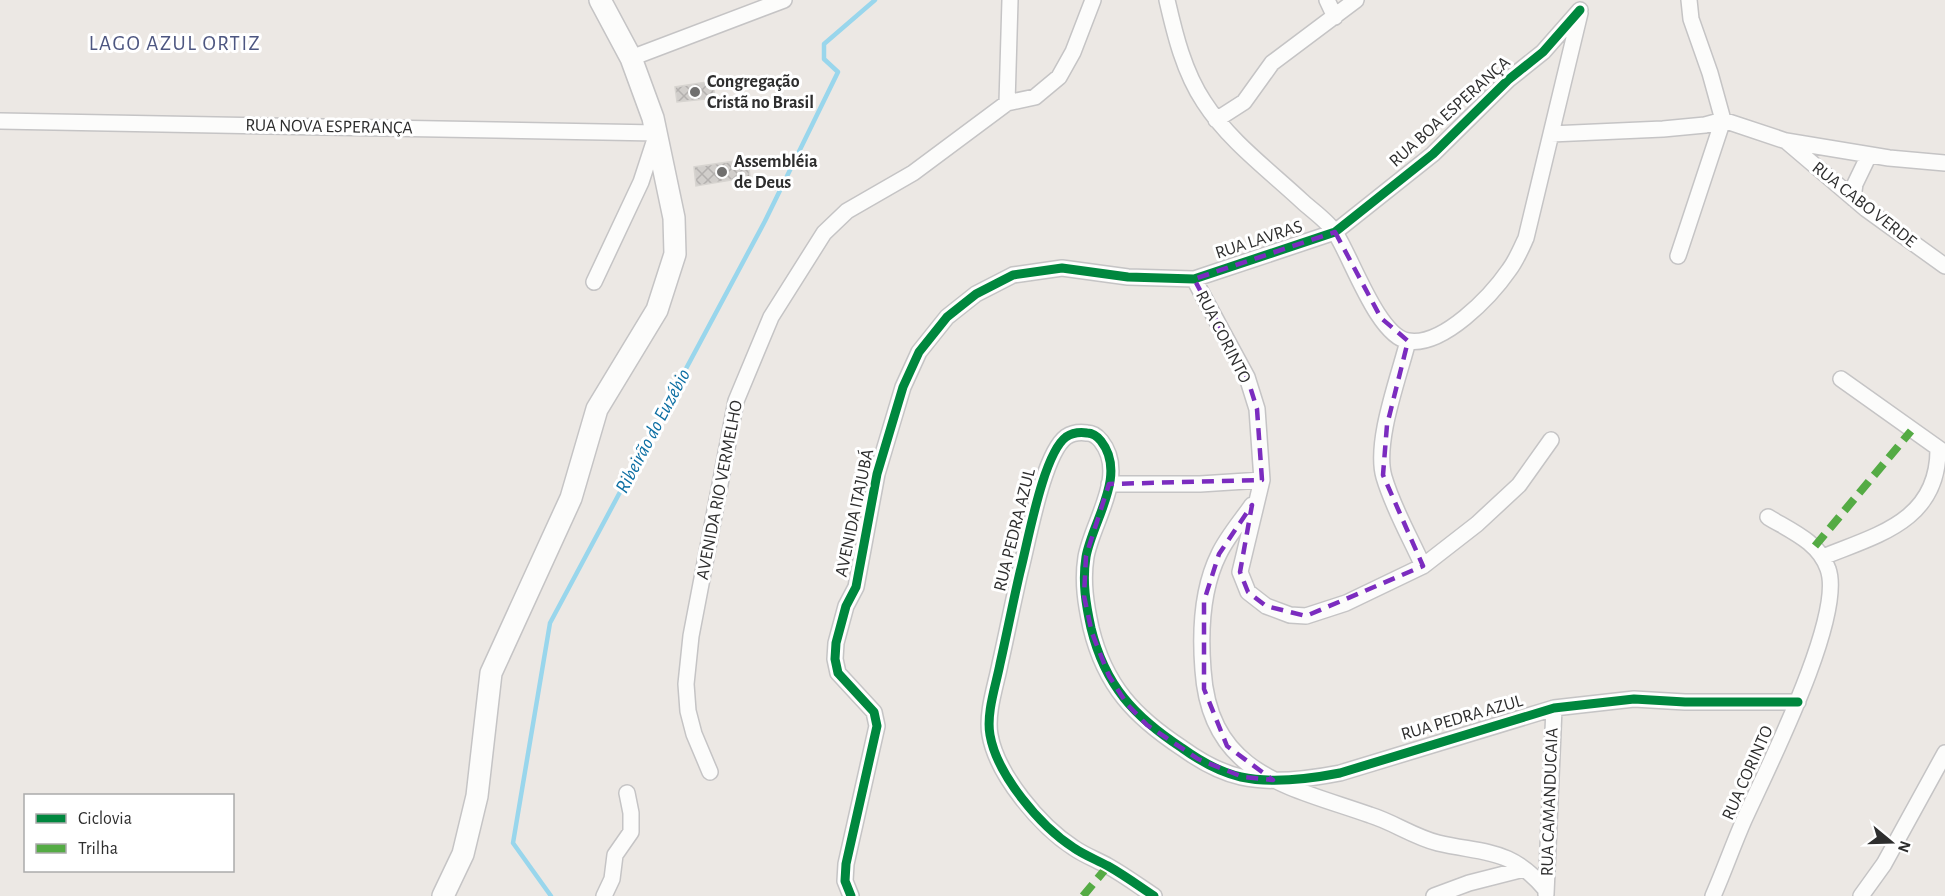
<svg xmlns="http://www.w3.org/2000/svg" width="1945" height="896" font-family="'Alegreya Sans',sans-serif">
<defs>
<pattern id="building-cross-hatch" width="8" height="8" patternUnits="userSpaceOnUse" patternTransform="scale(1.5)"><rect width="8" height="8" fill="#d1cecb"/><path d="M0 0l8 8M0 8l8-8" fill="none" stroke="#b4b1af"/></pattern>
</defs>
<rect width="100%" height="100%" fill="#ece8e4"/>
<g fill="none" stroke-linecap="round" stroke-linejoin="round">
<path stroke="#99d6ec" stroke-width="4.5" d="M551,896L513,843L550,623L765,221L838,72L824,59V44L875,0"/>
</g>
<path fill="url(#building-cross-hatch)" stroke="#d7d4d0" stroke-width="1.5" d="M713,81L715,98L677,102L675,87Z
M748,159L750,177L696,186L694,167Z"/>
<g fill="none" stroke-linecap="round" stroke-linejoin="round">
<defs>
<path id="street" d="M1167,0C1175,35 1184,72 1204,102C1229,141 1270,171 1303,202C1314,212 1329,222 1336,234C1352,259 1378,336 1408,341C1443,347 1491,296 1509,270C1516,261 1521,249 1526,238L1580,13
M1327,0L1335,17
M631,58L784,0
M1007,103L1010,0
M1216,120L1244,102L1272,63L1356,0
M0,121L657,133L641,182L594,282
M1551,134L1663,129L1705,125L1723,120L1786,141L1889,158L1945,163
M1786,141L1866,209L1945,266
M1853,198L1855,184L1869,155
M1678,256L1723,120L1710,73L1691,19L1689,0
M1194,279L1247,377L1257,409L1262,480L1240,572L1248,592L1266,606L1290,615L1306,616L1346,603L1423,566L1477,524L1519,485L1551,440
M1408,341C1399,377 1374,442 1384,477C1393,508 1410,537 1423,566
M1841,379L1945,453
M1109,484H1200L1262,480
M1252,505C1241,521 1227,537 1219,554C1201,590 1200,632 1203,670C1210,775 1288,786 1370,815C1393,822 1414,837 1438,843C1486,854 1511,848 1546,890
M1823,557C1877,535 1939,521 1938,448
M710,772L694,734L688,711L686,684L691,636L736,401L771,317L824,233L847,211L913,173L1007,103L1035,97L1059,77L1073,52L1093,0
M1546,894L1554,708
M604,896L612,879L615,855L631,832V813L627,793
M851,896L845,881L846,864L877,726L874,712L838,673L835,659L836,643L846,606L856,587L877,474L903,387L919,352L947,317L976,294L1013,275L1062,268L1128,277L1194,279L1335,232L1433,154L1508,80L1543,52L1580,10
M1154,896C1139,886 1124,875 1108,866C1097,860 1084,855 1074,848C1040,826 997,775 990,735C986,713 996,685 1000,664C1007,633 1013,602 1020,572C1028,542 1043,454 1066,437C1072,433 1080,432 1087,433C1093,433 1097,436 1101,441C1128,475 1092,522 1086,557C1082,582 1086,605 1091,628C1105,686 1135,717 1182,748C1200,761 1219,772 1241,777C1273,784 1309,779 1340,773L1554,708L1634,699L1685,702H1798
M1434,896L1469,883L1524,869
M1713,896C1724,871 1733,845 1744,820C1766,771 1845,616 1828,569C1819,542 1791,531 1768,517
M1861,896L1884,864L1945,753"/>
<path id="secondary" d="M443,896L463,854L477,796L491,673L571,498L597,409L657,310L675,254L674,218L653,118L631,58L600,0"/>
</defs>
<use href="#street" stroke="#c5c4c5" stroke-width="18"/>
<use href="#secondary" stroke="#c5c4c5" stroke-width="24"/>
<use href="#street" stroke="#fcfcfb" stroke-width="15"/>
<use href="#secondary" stroke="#fcfcfb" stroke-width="21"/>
<path stroke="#54ab44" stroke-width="8" stroke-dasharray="15 8" stroke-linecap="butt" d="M1815,546L1911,431
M1083,896L1108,866"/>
<defs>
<path id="cycleway" d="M851,896L845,881L846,864L877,726L874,712L838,673L835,659L836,643L846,606L856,587L877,474L903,387L919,352L947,317L976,294L1013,275L1062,268L1128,277L1194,279L1335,232L1433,154L1508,80L1543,52L1580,10
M1154,896C1139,886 1124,875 1108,866C1097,860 1084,855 1074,848C1040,826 997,775 990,735C986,713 996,685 1000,664C1007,633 1013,602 1020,572C1028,542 1043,454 1066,437C1072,433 1080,432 1087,433C1093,433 1097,436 1101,441C1128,475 1092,522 1086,557C1082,582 1086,605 1091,628C1105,686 1135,717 1182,748C1200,761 1219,772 1241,777C1273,784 1309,779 1340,773L1554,708L1634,699L1685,702H1798"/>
</defs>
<use href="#cycleway" stroke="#fff" stroke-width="13"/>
<use href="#cycleway" stroke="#00873e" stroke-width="9"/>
</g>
<path fill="none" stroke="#7b2cbf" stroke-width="4.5" stroke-dasharray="12 8" stroke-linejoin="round" d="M1335,232L1381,318L1408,341L1387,425L1383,475L1423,566L1306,616L1266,606L1248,592L1240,572L1252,505L1219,554L1204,601V689L1227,746L1273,780L1243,777L1198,759L1147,725L1127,704L1109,676L1092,633L1084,596L1086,556L1109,484L1262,480L1257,409L1247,377L1194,279Z"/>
<g fill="#706f6e" stroke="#fff" stroke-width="2">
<circle cx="695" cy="92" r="6"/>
<circle cx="722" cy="172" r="6"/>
</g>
<g text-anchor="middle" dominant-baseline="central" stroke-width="6" stroke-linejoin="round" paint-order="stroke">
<g font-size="18" font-weight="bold" fill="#2e2e2e" stroke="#fff" text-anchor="start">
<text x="707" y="82">Congregação<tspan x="707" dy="21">Cristã no Brasil</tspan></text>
<text x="734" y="162">Assembléia<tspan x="734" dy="21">de Deus</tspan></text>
</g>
<g font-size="18" fill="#2e2e2e" stroke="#fff">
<text transform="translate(1450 112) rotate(-42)">RUA BOA ESPERANÇA</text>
<text transform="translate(329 127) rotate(1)">RUA NOVA ESPERANÇA</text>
<text transform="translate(1864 205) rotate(38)">RUA CABO VERDE</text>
<text transform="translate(1259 240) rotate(-18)">RUA LAVRAS</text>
<text transform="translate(1223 337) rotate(63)">RUA CORINTO</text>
<text transform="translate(720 490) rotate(-79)">AVENIDA RIO VERMELHO</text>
<text transform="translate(855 513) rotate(-78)">AVENIDA ITAJUBÁ</text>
<text transform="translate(1015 530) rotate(-76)">RUA PEDRA AZUL</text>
<text transform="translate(1462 718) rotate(-16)">RUA PEDRA AZUL</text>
<text transform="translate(1748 773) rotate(-66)">RUA CORINTO</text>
<text transform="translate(1550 802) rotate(-88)">RUA CAMANDUCAIA</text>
</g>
<g font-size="20" font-style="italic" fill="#0d6fa3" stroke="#fff">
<text transform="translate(653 431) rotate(-62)">Ribeirão do Euzébio</text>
</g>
<g font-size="21" letter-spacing="1.5" fill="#4d5680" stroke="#fff">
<text x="175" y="43">LAGO AZUL ORTIZ</text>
</g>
</g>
<rect x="24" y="794" width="210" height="78" fill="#ffffff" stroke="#ababab" stroke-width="1.5"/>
<rect x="36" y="814" width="30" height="9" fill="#00873e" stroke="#ababab" stroke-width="1.5"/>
<text x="78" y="824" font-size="18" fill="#2e2e2e">Ciclovia</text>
<rect x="36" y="844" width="30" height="9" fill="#54ab44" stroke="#ababab" stroke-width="1.5"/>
<text x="78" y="854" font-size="18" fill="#2e2e2e">Trilha</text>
<g transform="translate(1891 842) rotate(109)" stroke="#ffffff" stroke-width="4.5" paint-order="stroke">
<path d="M0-4.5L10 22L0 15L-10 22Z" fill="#2e2e2e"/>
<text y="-9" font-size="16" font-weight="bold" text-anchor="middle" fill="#2e2e2e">N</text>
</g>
</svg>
